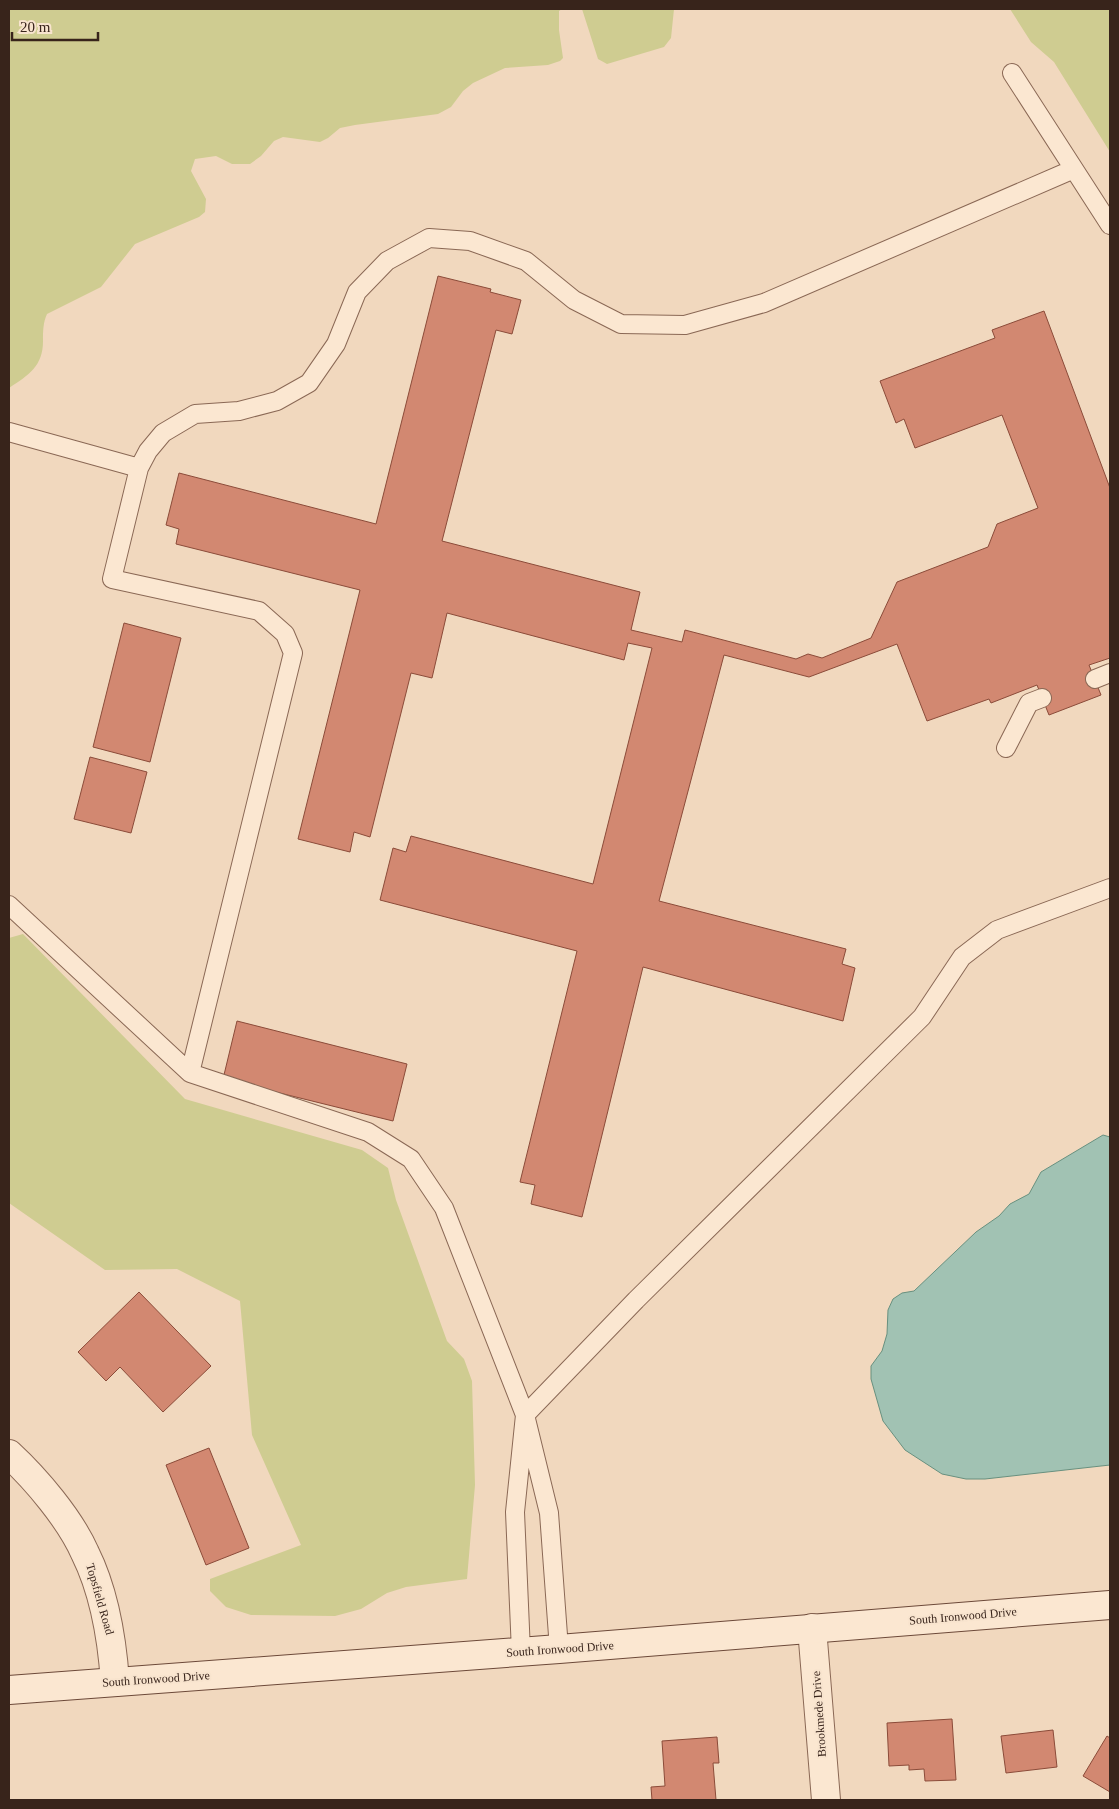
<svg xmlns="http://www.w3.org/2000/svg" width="1119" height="1809" font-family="Georgia,serif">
<rect width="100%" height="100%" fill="#f1d8be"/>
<path fill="#cfcc91" d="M9,9H562L559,11V30L563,58L560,61L548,65L505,68L473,83L463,91L451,107L438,114L355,125L340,128L328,138L320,142L283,137L274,141L261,156L250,164H232L216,156L195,159L191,171L206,199L205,212L199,217L135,244L101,287L47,314C43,323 43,331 43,341C43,366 29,375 9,388Z
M582,9H674L671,38L664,47L607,64L598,59Z
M1010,9H1110V152L1054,62L1031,42Z
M23,934L185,1099L362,1150L388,1168L396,1200L447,1341L464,1359L472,1381L475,1485L467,1579L406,1587L387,1593L361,1609L335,1616L251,1615L226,1607L210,1591V1579L301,1545L252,1435L240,1301L177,1269L105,1270L9,1203V938Z"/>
<path fill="#a1c2b3" stroke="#68907f" d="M1103,1135L1110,1137V1465L985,1479H966L942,1474L905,1450L883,1421L871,1379V1366L882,1351L887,1334L888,1310L893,1299L902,1293L914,1291L976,1232L999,1216L1010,1204L1029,1194L1041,1172Z"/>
<path fill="#d28871" stroke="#8b4b39" d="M438,276L491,289L490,292L521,300L512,334L496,330L442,541L640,592L631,630L682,642L685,630L796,659L808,654L822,658L871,638L897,582L988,547L997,524L1038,508L1002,415L915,448L904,419L896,423L880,381L995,338L992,330L1044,311L1110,488V658L1089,665L1101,695L1049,715L1037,685L991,703L989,699L927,721L897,644L809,677L724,655L659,901L846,949L842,964L855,968L843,1021L643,967L582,1217L531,1204L535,1185L520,1182L577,951L380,900L393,848L406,852L411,836L593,884L652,648L628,643L624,660L447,613L432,678L411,673L370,837L354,832L350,852L298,839L360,590L176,544L179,529L166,525L179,473L376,524Z
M124,623L181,638L150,762L93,747Z
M90,757L147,772L131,833L74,819Z
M237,1021L407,1064L393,1121L223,1079Z
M139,1292L211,1366L163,1412L120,1367L106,1381L78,1352Z
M209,1448L249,1548L206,1565L166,1465Z
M952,1719L956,1780L925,1781L924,1769L909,1770V1765L889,1766L887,1723Z
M1053,1730L1057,1767L1006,1773L1001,1736Z
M1107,1736L1110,1738V1792L1083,1776Z
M717,1737L719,1763H713L716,1800H652L651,1787L665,1786L662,1741Z"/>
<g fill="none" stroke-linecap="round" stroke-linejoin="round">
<defs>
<path id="lane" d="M1012,73L1110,225
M9,432L139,468
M1095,679L1110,673
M1006,748L1029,703L1042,698
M9,905L190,1073
M559,1649L549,1513L525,1415L444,1208L411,1159L368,1132L190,1073L293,653L285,634L259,611L112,579L139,468L148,451L163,433L195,414L239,411L277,401L309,383L336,344L357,292L387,261L429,238L470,241L526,261L574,300L621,324L685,325L764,303L1074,169
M521,1652L515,1512L525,1415L636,1300L922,1017L962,957L997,930L1110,888"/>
<path id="street" d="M9,1454C36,1479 70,1519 85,1553C105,1593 112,1638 115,1682
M812,1628L826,1800"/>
<path id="secondary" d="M9,1690L559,1649L1110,1605"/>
</defs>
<use href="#lane" stroke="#8a6855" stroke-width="20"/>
<use href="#street" stroke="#8a6855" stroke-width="30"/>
<use href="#secondary" stroke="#6c4939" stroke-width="30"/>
<use href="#lane" stroke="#fbe7d1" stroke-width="18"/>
<use href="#street" stroke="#fbe7d1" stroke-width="28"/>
<use href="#secondary" stroke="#fbe7d1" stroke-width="28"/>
</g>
<g text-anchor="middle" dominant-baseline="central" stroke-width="4" stroke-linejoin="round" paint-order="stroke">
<g font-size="12" fill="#38241b" stroke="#f8e4ce">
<text transform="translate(100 1599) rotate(74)">Topsfield Road</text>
<text transform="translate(963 1616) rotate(-5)">South Ironwood Drive</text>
<text transform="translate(560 1649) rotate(-4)">South Ironwood Drive</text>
<text transform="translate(156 1679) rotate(-4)">South Ironwood Drive</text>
<text transform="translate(819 1714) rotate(-94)">Brookmede Drive</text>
</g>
</g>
<rect width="1119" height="1809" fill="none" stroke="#38241b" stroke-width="20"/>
<path d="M12 32v8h86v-8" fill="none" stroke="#38241b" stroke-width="2.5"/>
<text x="20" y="32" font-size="15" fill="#38241b" stroke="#f8e4ce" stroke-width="4" paint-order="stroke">20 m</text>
</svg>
